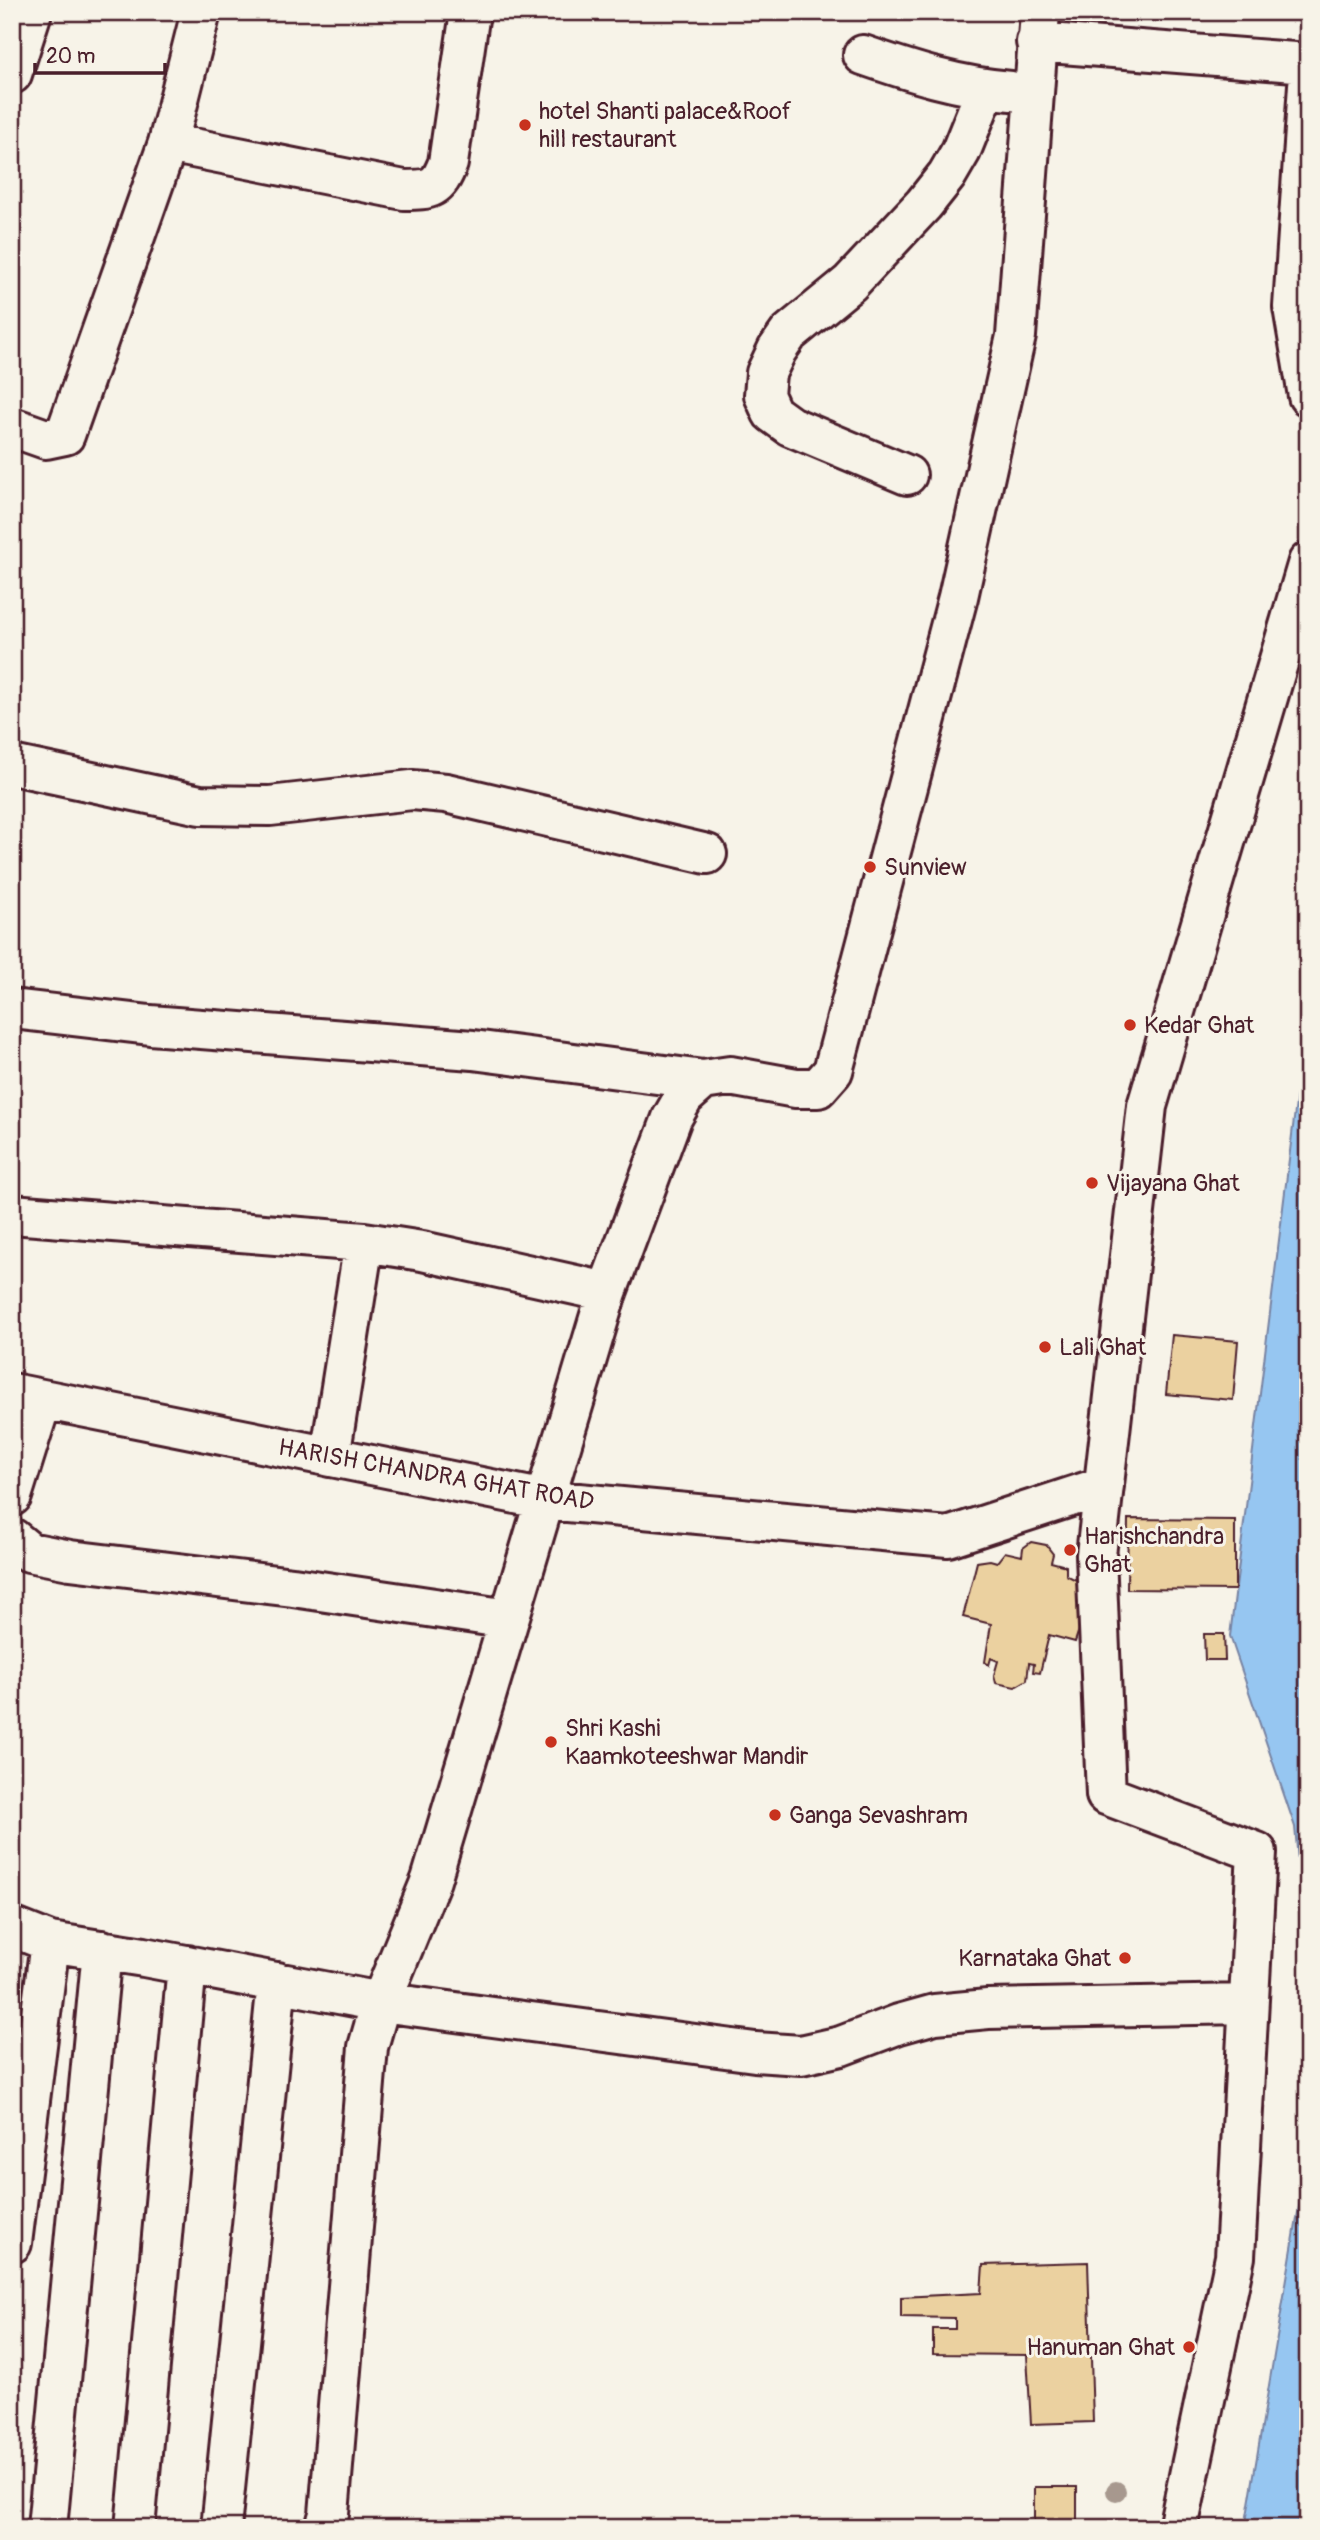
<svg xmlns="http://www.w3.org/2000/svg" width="1320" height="2540" font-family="Pangolin,sans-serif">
<rect width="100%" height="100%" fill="#f7f3e8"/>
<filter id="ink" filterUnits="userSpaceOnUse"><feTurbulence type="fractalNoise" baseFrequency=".0143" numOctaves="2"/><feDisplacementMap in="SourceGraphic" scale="14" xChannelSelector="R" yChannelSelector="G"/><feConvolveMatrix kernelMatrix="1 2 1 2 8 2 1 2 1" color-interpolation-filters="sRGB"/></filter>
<g filter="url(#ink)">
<path fill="#96c6f1" stroke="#7883a2" stroke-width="2" d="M1308,1030V1972L1295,1827L1230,1636L1303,1046Z
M1308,2153V2528H1245Z"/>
<path fill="#ebd1a0" stroke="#4a1f2b" stroke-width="2" d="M1172,1335L1238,1341L1233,1400L1166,1394Z
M1128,1519L1235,1520V1590L1127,1589Z
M1031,1542L1046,1545L1053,1554L1051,1562L1066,1566V1575L1076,1580L1093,1585L1075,1642L1049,1635L1040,1673L1033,1672L1034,1664L1029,1663L1027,1680L1015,1687L996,1683L994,1675L998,1661L991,1658L989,1665L985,1662L991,1624L963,1617L977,1562L990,1560L997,1562L1005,1552L1022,1556L1023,1548Z
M1204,1634H1224L1225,1660H1205Z
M1088,2262L1093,2422L1031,2424L1027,2355L933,2354V2329H955V2318L901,2317V2297L981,2293L983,2265Z
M1034,2487H1077V2528H1034Z"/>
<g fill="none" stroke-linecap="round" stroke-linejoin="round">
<defs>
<path id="street" d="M1036,42L1308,63
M863,55C912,72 959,87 1011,91
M12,74L32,12
M1308,85L1293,307L1308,396
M168,143L404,190C431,190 438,189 448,163L470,12
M12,427L46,439L65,435L168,143L201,12
M907,475L790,426L772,413L764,395L766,373L777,350L789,333L850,283L924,204L947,175L961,151L986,89
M12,765L200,805L270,806L412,790L446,793L707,854
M12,1009L150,1025L473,1050L703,1080
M12,1214L364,1242L422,1251L607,1292
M12,1393L546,1500L948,1537L1104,1486
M330,1457L364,1242
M12,1496L42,1400
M12,1538L29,1552L70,1560L293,1587L509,1619
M12,1927L50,1942L144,1957L381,2002L755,2052L801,2055L841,2046L899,2024L935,2014L988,2009L1248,2004
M12,2243L50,1942
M47,2528L102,1950
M135,2528L187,1965
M221,2528L277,1982
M325,2528L329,2514L368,2047L381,2002L431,1880L607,1292L672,1118L684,1097L703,1080L730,1076L796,1088H818L833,1071L958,597L1016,336L1040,12
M1178,2528L1235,2257L1257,1852L1106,1795L1096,1555L1147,1106L1308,562"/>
</defs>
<use href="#street" stroke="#4a1f2b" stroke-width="44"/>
<use href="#street" stroke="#f7f3e8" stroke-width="38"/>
</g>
<circle fill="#a7988e" cx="1116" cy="2491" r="10"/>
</g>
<g fill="#c8321e" stroke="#f7f3e8" stroke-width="2.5">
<circle cx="525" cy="125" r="7"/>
<circle cx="870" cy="867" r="7"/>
<circle cx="1130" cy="1025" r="7"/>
<circle cx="1092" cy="1183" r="7"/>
<circle cx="1045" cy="1347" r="7"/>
<circle cx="1070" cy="1550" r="7"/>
<circle cx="551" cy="1742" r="7"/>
<circle cx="775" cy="1815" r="7"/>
<circle cx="1125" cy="1958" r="7"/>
<circle cx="1189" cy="2347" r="7"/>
</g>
<g text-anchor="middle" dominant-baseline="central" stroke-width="6" stroke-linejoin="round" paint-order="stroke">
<g font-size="24" fill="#4a1f2b" stroke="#f7f3e8" text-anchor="start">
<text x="539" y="111">hotel Shanti palace&amp;Roof<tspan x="539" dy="28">hill restaurant</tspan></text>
<text x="884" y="867">Sunview</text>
<text x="1144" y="1025">Kedar Ghat</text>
<text x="1106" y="1183">Vijayana Ghat</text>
<text x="1059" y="1347">Lali Ghat</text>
<text x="1084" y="1536">Harishchandra<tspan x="1084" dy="28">Ghat</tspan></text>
<text x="565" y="1728">Shri Kashi<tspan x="565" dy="28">Kaamkoteeshwar Mandir</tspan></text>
<text x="789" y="1815">Ganga Sevashram</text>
<text x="1111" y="1958" text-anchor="end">Karnataka Ghat</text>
<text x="1175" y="2347" text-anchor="end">Hanuman Ghat</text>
</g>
<g font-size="24" fill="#4a1f2b" stroke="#f7f3e8">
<text transform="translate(436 1475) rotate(10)">HARISH CHANDRA GHAT ROAD</text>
</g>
</g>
<rect width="1320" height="2540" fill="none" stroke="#f7f3e8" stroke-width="42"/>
<rect x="21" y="21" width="1278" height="2498" fill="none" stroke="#4a1f2b" stroke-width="2.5" filter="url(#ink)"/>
<path d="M35 63v10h130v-10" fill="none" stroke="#4a1f2b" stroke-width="3.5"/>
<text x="46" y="63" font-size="21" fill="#4a1f2b" stroke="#f7f3e8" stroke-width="5" paint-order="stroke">20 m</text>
</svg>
